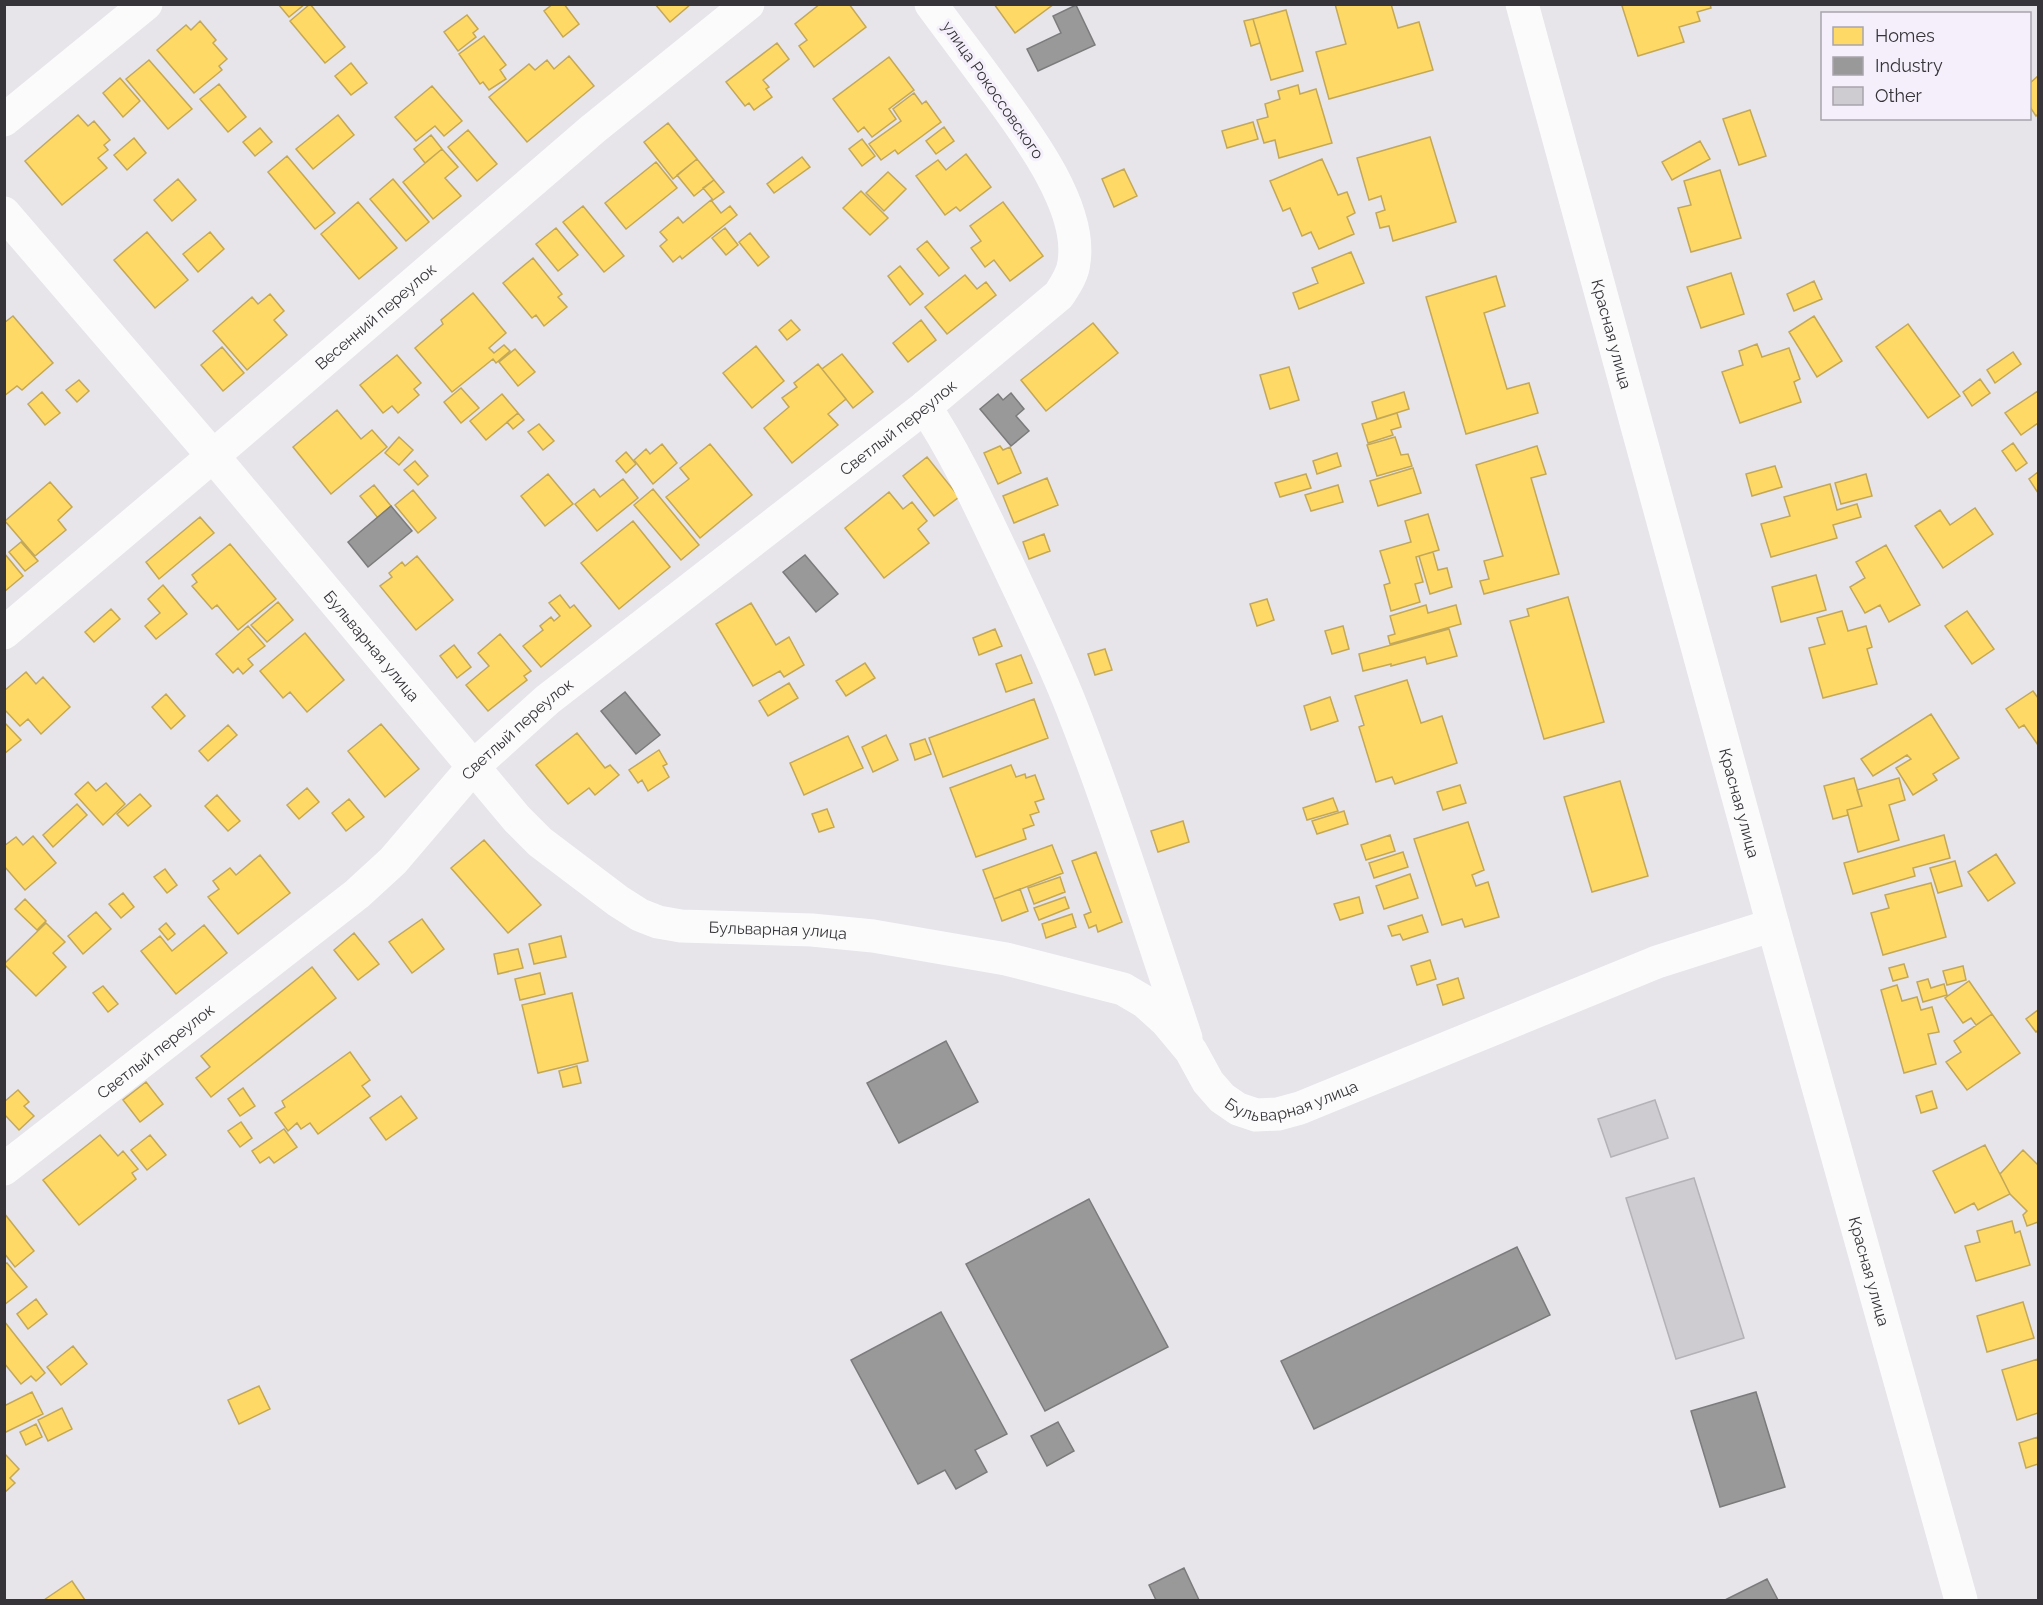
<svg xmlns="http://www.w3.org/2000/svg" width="2043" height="1605" font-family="Raleway,sans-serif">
<rect width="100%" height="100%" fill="#e7e4ea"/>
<path fill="#ffd966" stroke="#c3a858" stroke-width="1.5" d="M278,4H305L289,17Z
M310,4L345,47L325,63L290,21Z
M553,4H564L579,24L563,37L544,11Z
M655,4H691L670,22Z
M820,4H849L866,27L814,67L799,46L807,40L795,24Z
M994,4H1054L1015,33Z
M1335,4H1391L1398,28L1419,22L1433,70L1329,99L1316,52L1346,44Z
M1626,4H1710L1711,8L1697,12L1700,21L1679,27L1684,42L1638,56L1622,6Z
M1286,10L1303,71L1271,80L1253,19Z
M467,15L478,29L473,33L476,37L458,51L444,32Z
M1253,19L1260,43L1251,46L1244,21Z
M200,21L216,40L213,43L227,59L219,66L222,70L194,93L157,50L186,25L191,30Z
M484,36L506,65L500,70L506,79L489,90L483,82L480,84L459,54Z
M777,43L789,59L763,80L769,87L766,89L772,97L754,110L749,103L745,106L726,82Z
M569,56L594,86L527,142L489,97L529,64L535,70L547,60L554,69Z
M889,57L914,90L889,109L896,119L872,137L864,127L858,132L833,99Z
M149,60L192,109L168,129L126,79Z
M351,63L367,83L351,95L335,76Z
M2038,76V114L2036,116L2030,107V83Z
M120,78L140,101L123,117L103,93Z
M219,84L246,117L228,132L200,99Z
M1298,85L1300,94L1316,89L1332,143L1279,158L1275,140L1264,143L1257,120L1268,117L1265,104L1280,99L1278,91Z
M432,86L462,121L444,136L435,126L416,141L395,117Z
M914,93L922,104L926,101L941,122L898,154L895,150L881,160L869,144L901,121L893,109Z
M1750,110L1766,156L1739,165L1723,119Z
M78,115L88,126L94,121L110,140L104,145L108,150L98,158L107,168L62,205L25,161Z
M338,115L354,135L313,169L296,149Z
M1253,122L1258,139L1227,148L1222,131Z
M668,123L697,159L673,179L644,142Z
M944,127L954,141L936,154L926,141Z
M260,128L272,142L255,156L243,142Z
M468,130L497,164L477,181L448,147Z
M431,135L442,149L425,163L414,149Z
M1430,137L1456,222L1393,241L1389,226L1380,228L1376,213L1385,210L1381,196L1369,200L1357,158Z
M134,138L146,153L127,170L114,155Z
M862,139L875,156L862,166L849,149Z
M1700,141L1710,159L1672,180L1662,162Z
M442,149L458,167L445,178L461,196L433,219L403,182Z
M966,154L991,187L960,211L956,207L945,215L916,176L938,160L946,170Z
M287,156L335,213L315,229L268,172Z
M802,157L810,167L774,193L767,184Z
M697,159L714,180L694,196L677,175Z
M1322,159L1338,195L1347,192L1355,213L1347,217L1354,234L1319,249L1311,232L1302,236L1290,208L1283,211L1270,181Z
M656,162L677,188L626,229L605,203Z
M1124,169L1137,196L1114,207L1102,179Z
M1720,170L1741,238L1691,252L1678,208L1691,205L1684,181Z
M888,172L906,189L884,211L866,193Z
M178,179L196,200L172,221L154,200Z
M393,179L429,222L406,241L370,199Z
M714,180L724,192L713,200L703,188Z
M861,191L888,218L870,235L843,208Z
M711,200L721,213L730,206L737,215L682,259L680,256L673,262L660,246L667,240L660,232L678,217L683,223Z
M358,202L397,248L359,279L321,234Z
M1003,202L1043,256L1010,281L994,260L985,267L971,248L981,241L970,226Z
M583,206L624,256L604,272L563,222Z
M556,228L578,255L558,271L536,244Z
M725,228L738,245L726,255L712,238Z
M147,232L188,280L155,308L114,260Z
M210,232L224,249L198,272L183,254Z
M750,233L769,257L758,266L739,242Z
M927,241L949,268L939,276L917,249Z
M1351,252L1364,283L1299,309L1293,293L1318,283L1312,268Z
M533,258L562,294L558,297L567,307L544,326L536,315L532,318L503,283Z
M900,266L923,294L910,305L888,276Z
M1731,273L1744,314L1701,328L1687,287Z
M965,275L977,289L986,282L996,295L947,334L925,307Z
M1496,276L1505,306L1484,313L1507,389L1529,383L1538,413L1466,434L1426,297Z
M1814,281L1822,299L1794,311L1787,294Z
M473,293L506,333L489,348L494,353L504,345L510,351L496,363L493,359L452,392L415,348L443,324L441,320Z
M270,294L284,311L274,320L287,335L247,370L213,331L252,297L258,304Z
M13,316L53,363L22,390L17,386L4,396V323Z
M1814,316L1842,361L1817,377L1789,332Z
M791,320L800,330L787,340L779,330Z
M921,320L936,340L908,362L893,343Z
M1093,323L1118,353L1046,411L1021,380Z
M1908,324L1960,396L1928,418L1876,347Z
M1757,344L1762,357L1789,348L1800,379L1794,382L1801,402L1740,423L1722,372L1743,365L1739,351Z
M756,346L784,381L752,408L723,373Z
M222,347L244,373L223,391L201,365Z
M515,349L535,372L518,386L499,362Z
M2013,352L2021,364L1995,383L1987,370Z
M842,354L873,392L853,408L822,369Z
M397,355L421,383L414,389L419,395L398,413L392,406L383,413L360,385Z
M818,364L846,399L828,414L838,425L792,463L764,428L789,407L782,398L797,387L794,383Z
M1289,367L1299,400L1270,409L1260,375Z
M1980,379L1990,393L1972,406L1963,392Z
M79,380L89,391L77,402L66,390Z
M461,388L479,408L461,423L444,402Z
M2038,391V423L2021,435L2005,413Z
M42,392L60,413L45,425L28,404Z
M1404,392L1409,409L1377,419L1372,402Z
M502,394L518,413L486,440L470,421Z
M337,410L361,439L372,430L387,447L331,494L293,447Z
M518,413L524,420L513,429L507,422Z
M1397,413L1401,427L1391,430L1393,435L1368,443L1362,424Z
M539,424L554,441L543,450L528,432Z
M399,437L413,450L399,465L385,453Z
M1395,437L1401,455L1408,454L1412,466L1377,476L1367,445Z
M2013,443L2027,463L2016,471L2002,451Z
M662,444L677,463L653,484L634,460L646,449L650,454Z
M710,444L752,495L700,538L666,497L689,479L680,468Z
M1000,446L1003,450L1010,447L1021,473L998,484L984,453Z
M1537,446L1546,474L1531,478L1559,574L1484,594L1480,581L1489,579L1484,561L1503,556L1476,465Z
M626,452L636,464L626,473L616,461Z
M1337,453L1341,466L1317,474L1313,461Z
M927,457L959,497L934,516L903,476Z
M415,461L428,476L418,485L404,470Z
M1775,466L1782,487L1752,496L1746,474Z
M1413,468L1421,493L1378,506L1370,481Z
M2038,472V493L2029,479Z
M548,474L573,504L545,526L521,496Z
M1306,474L1311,488L1280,497L1275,483Z
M1866,474L1872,496L1841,504L1835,483Z
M1047,478L1058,505L1014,523L1003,496Z
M623,479L638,498L597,531L575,504L594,489L600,497Z
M50,482L72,507L58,520L66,530L35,556L5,521Z
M1830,484L1837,510L1857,504L1861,517L1833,525L1837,538L1771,557L1761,524L1790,516L1784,497Z
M374,485L391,506L378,518L360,496Z
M1338,485L1343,502L1311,511L1305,495Z
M653,489L699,545L681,560L634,505Z
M413,490L436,518L418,533L395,505Z
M889,492L903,509L912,502L927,521L918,529L929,543L884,578L845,528Z
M1975,508L1993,534L1943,568L1915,526L1940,510L1950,525Z
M1428,514L1439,550L1416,557L1423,582L1415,584L1420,602L1391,611L1384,585L1390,583L1380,551L1411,542L1405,521Z
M200,517L214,533L159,579L146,562Z
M633,521L670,567L619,609L581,563Z
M1044,534L1050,551L1029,559L1023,542Z
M21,542L38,561L25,571L9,552Z
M230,544L276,599L238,630L217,605L212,609L192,586L197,582L192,575Z
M1886,545L1920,605L1889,622L1880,605L1865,613L1850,587L1865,578L1856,562Z
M1433,552L1438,570L1447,568L1452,587L1430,594L1419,556Z
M4,553L23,576L4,592Z
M417,556L453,600L416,630L380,586L392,577L389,573L402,562L405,566Z
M1816,575L1826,610L1781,622L1772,587Z
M163,585L187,614L156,639L145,626L160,613L148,599Z
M560,595L570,608L574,605L591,626L541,667L523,646L543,630L540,626L551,617L554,621L560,616L549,603Z
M1568,597L1604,722L1544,739L1510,621L1529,616L1527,609Z
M1267,599L1274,620L1257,626L1250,604Z
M278,602L293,620L267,642L251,625Z
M751,603L776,645L789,637L804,665L784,677L780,671L753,686L716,624Z
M1426,605L1428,613L1456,605L1461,624L1390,644L1388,636L1395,634L1390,616Z
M111,609L120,619L94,642L85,632Z
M1842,611L1848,631L1866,626L1872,647L1867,649L1877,684L1823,698L1809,648L1825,644L1817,618Z
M1967,611L1994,649L1972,664L1945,626Z
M248,626L265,646L248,659L253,665L243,674L238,668L233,673L216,654Z
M1343,626L1349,649L1332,654L1325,631Z
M995,629L1002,646L979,655L973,638Z
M1449,629L1457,656L1427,664L1425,657L1391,666V664L1363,671L1359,654Z
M305,633L344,680L307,712L290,692L283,698L260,671Z
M500,634L531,671L524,676L527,680L488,711L466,685L489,666L478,653Z
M454,645L471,667L457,678L440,656Z
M1105,649L1112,670L1095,675L1088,654Z
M1021,655L1032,683L1006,692L996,664Z
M865,663L875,678L846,696L836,681Z
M26,672L36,684L43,677L70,707L41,734L28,719L20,726L4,709V691Z
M1407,680L1421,723L1442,716L1457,763L1395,784L1392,777L1376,782L1359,727L1364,725L1355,696Z
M789,683L798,698L768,716L759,701Z
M2033,691L2038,698V745L2024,725L2019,728L2006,709Z
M166,694L185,716L171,729L152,707Z
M1330,697L1338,721L1311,730L1304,706Z
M1034,699L1048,738L943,777L929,738Z
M1931,714L1959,758L1933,774L1937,780L1913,795L1896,768L1911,759L1907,755L1873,776L1861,759Z
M4,722L21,740L4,754Z
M381,724L419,769L385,797L348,751Z
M228,725L237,735L208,761L199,751Z
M577,733L605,768L610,765L619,775L595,795L589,788L568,804L536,765Z
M886,735L898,760L873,772L862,747Z
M848,736L863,768L804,795L790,763Z
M925,739L931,754L915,760L910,744Z
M659,750L667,764L663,766L669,777L648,791L642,780L638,783L629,770Z
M1011,765L1016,777L1025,774L1026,778L1035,775L1044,799L1035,802L1039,812L1030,815L1034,825L1023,829L1026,839L976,857L950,788Z
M1854,778L1862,806L1847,810L1848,815L1833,819L1824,786Z
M1899,778L1905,800L1889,805L1899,840L1858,852L1847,810L1862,806L1857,790Z
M1620,781L1648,876L1592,892L1564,797Z
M88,782L96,791L106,783L125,804L103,825L75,794Z
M1460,785L1466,803L1443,810L1437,792Z
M307,788L319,802L299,819L287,805Z
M140,794L151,806L128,826L117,814Z
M217,795L240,821L228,831L205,806Z
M1333,798L1338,811L1307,820L1303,808Z
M349,799L364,817L346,831L332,813Z
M77,804L87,815L53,847L43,835Z
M827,809L834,827L819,832L812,814Z
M1344,811L1348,824L1317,834L1312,821Z
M1183,821L1189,842L1158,852L1151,831Z
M1468,822L1484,870L1472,875L1476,886L1488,882L1499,917L1465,927L1462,919L1442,925L1414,839Z
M1390,835L1395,851L1366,860L1361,845Z
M1944,835L1950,858L1913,868L1915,876L1853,894L1844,863Z
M33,836L56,863L25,890L4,866V846L16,837L23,845Z
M484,840L541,905L508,933L451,868Z
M1052,845L1063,873L994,899L983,870Z
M1096,852L1122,922L1098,932L1096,925L1089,928L1084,915L1091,912L1072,861Z
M1403,852L1408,867L1374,878L1369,863Z
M1996,854L2015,883L1988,901L1968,872Z
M260,855L290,893L238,934L208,897L219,889L213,881L230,868L236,875Z
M1955,861L1962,886L1938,893L1930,868Z
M165,869L177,885L167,893L154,877Z
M1410,874L1418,898L1384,909L1376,886Z
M1060,877L1065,892L1034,904L1028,888Z
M1931,883L1946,937L1883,955L1871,913L1889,908L1885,895Z
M1020,889L1028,911L1002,921L994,899Z
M123,893L134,907L121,918L109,904Z
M1065,897L1069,908L1039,920L1034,908Z
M1359,897L1363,913L1340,920L1334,904Z
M25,899L46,921L37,930L15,909Z
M96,912L111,929L83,954L68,936Z
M1072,914L1076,927L1046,938L1042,924Z
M1422,915L1428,932L1403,940L1400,934L1392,936L1388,926Z
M422,919L444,949L412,973L389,942Z
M46,923L65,942L53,953L66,967L36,996L4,964Z
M166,923L175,934L168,940L159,929Z
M204,925L227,953L176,994L141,951L160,936L172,951Z
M354,933L379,964L358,980L334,950Z
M561,936L566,957L534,964L529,944Z
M518,949L523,968L498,974L494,954Z
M1430,960L1436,979L1417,985L1411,966Z
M1904,964L1908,977L1893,981L1889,968Z
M1963,966L1966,980L1947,985L1943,971Z
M312,967L336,998L211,1097L196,1078L210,1067L201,1056Z
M540,973L545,994L520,1000L515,979Z
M1458,978L1464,998L1443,1005L1437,985Z
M1928,979L1931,988L1944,984L1947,995L1923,1002L1917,982Z
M1969,981L1992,1014L1976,1025L1971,1018L1963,1023L1945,998Z
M1897,985L1902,1001L1917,997L1921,1010L1932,1007L1939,1032L1928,1034L1936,1064L1904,1073L1881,990Z
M103,986L118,1004L108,1012L93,993Z
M572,993L588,1061L538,1073L522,1005Z
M2038,1010V1030L2036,1032L2026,1019Z
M1992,1014L2020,1053L1967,1090L1946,1062L1961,1052L1954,1041Z
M350,1052L370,1080L362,1086L370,1096L318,1134L310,1123L301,1129L297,1123L288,1131L275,1113L285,1107L282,1101Z
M577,1066L581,1083L563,1087L559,1071Z
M146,1082L163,1104L140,1122L123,1100Z
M243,1088L255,1106L240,1116L228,1099Z
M18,1090L29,1102L24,1106L34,1116L19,1130L4,1114V1102Z
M1932,1091L1937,1108L1921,1113L1916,1096Z
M401,1096L417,1118L386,1140L370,1118Z
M241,1122L252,1138L240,1147L228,1131Z
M284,1129L297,1147L274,1163L269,1157L260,1163L252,1151Z
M100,1135L118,1156L123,1151L138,1169L132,1173L136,1179L79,1225L43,1180Z
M150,1135L166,1155L147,1170L131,1150Z
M1985,1145L2010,1194L1978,1210L1974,1203L1955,1213L1933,1171Z
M2023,1150L2038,1165V1222L2027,1226L2023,1215L2027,1211L2010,1194L2000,1174Z
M4,1213L34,1251L15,1267L4,1253Z
M2012,1221L2015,1233L2020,1231L2030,1265L1976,1281L1965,1246L1980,1242L1977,1231Z
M7,1263L27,1287L4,1305V1265Z
M36,1299L47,1314L28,1329L17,1314Z
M2023,1302L2034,1338L1987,1352L1977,1316Z
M4,1321L45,1373L36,1381L31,1376L21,1384L4,1363Z
M73,1346L87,1364L61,1385L47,1367Z
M2038,1359V1413L2017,1420L2002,1370Z
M259,1386L270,1409L239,1424L228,1400Z
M32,1392L43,1414L4,1433V1406Z
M62,1408L72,1429L48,1441L38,1420Z
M36,1424L42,1437L26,1445L20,1432Z
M2038,1437V1464L2026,1468L2019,1443Z
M4,1453L19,1469L10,1478L15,1483L4,1493Z
M72,1581L85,1600H44Z"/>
<path fill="#999" stroke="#7b7b7c" stroke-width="1.5" d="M1076,5L1095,45L1038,71L1027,49L1061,33L1053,16Z
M1011,393L1024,409L1016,416L1029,431L1011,446L980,409L998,394L1003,400Z
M391,506L412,531L368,567L348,542Z
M805,555L838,594L816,612L783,572Z
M625,692L660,735L636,754L601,711Z
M946,1041L978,1102L899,1143L867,1083Z
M1089,1199L1168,1347L1045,1411L966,1264Z
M1517,1247L1550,1315L1314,1429L1281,1361Z
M941,1312L1007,1434L975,1450L987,1472L956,1489L945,1470L918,1484L851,1360Z
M1756,1392L1785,1487L1720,1507L1691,1411Z
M1058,1422L1074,1451L1047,1466L1031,1436Z
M1184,1568L1199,1600H1156L1149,1585Z
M1767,1579L1778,1600H1725Z"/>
<path fill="#cfccd1" stroke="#b4b2b6" stroke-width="1.5" d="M1655,1100L1668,1138L1611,1157L1598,1119Z
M1694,1178L1744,1338L1676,1359L1626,1198Z"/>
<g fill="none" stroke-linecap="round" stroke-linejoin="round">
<g stroke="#fbfbfc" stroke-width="33">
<path id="s1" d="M1522,4L1773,925L1961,1600"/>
<path d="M4,120L146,4"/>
<path id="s2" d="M4,213L213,456L517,819L540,842L618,901L640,915L658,922L681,926L812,930L873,936L1006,959L1123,989L1145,1002L1166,1021L1191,1051L1208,1082L1222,1098L1238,1109L1256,1115L1278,1114L1300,1108L1657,962L1773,925"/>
<path d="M925,407C957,455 980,507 1005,559C1028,608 1052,657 1072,708C1114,816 1149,928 1186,1038"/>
<path id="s3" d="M4,633L213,456L593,129L748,4"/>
<path id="s4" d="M4,1169L357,894L393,861L474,766L547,700L925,407L1059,295C1066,284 1073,274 1074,262C1083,204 1021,126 989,82C970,56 950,30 931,4"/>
</g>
</g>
<g text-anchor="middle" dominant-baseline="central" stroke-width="6" stroke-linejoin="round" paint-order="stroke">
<g font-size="16" fill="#363438" stroke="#f4effa">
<text transform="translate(993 90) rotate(55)">улица Рокоссовского</text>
<text stroke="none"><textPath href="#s3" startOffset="488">Весенний переулок</textPath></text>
<text stroke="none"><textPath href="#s1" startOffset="342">Красная улица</textPath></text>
<text stroke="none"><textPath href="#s4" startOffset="1164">Светлый переулок</textPath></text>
<text stroke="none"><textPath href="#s2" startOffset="568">Бульварная улица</textPath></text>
<text stroke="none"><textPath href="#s4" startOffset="678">Светлый переулок</textPath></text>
<text stroke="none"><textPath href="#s1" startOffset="828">Красная улица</textPath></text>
<text stroke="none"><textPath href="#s2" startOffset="1090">Бульварная улица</textPath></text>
<text stroke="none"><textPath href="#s4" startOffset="192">Светлый переулок</textPath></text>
<text stroke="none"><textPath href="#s2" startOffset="1666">Бульварная улица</textPath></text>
<text stroke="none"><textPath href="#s1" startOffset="1314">Красная улица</textPath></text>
</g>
</g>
<rect width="2043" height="1605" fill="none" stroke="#363438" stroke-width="12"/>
<rect x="1821" y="12" width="210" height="108" fill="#f4effa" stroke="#a8a4ac" stroke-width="1.5"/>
<rect x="1833" y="27" width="30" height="18" fill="#ffd966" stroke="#a8a4ac" stroke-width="1.5"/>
<text x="1875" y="42" font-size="18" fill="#363438">Homes</text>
<rect x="1833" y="57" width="30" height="18" fill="#999999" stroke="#a8a4ac" stroke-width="1.5"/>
<text x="1875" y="72" font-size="18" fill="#363438">Industry</text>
<rect x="1833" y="87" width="30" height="18" fill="#cfccd1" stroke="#a8a4ac" stroke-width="1.5"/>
<text x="1875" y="102" font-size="18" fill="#363438">Other</text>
</svg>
